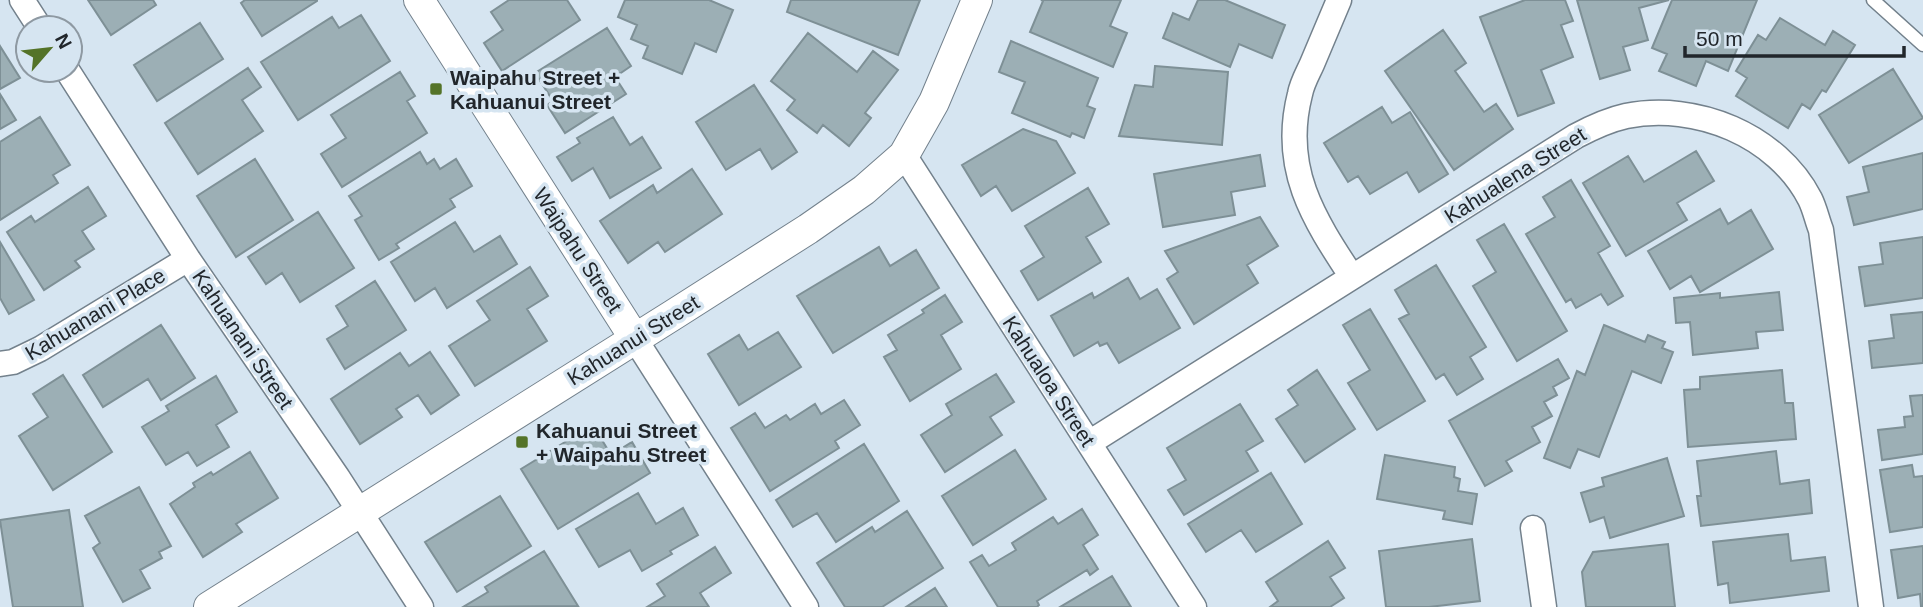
<svg xmlns="http://www.w3.org/2000/svg" width="1923" height="607" font-family="Helvetica,sans-serif">
<rect width="100%" height="100%" fill="#d6e5f1"/>
<path fill="#9cafb5" stroke="#7e9096" stroke-width="2" d="M88,0H153L156,5L111,35Z
M245,0H317V1L262,36L241,3Z
M509,0H567L580,20L502,71L484,43L503,30L491,12Z
M625,0H709L733,10L716,52L695,43L682,74L643,58L648,46L631,39L637,25L618,17Z
M791,0H920L898,55L787,12Z
M1041,0H1121L1110,26L1127,33L1113,67L1030,32L1043,1Z
M1198,0H1225L1285,25L1272,58L1239,44L1230,67L1163,38L1173,13L1189,20Z
M1525,0H1565L1573,21L1561,25L1573,57L1541,70L1554,103L1518,116L1480,17Z
M1577,0H1669L1639,8L1648,40L1623,47L1630,70L1600,79Z
M1672,0H1757L1728,71L1706,61L1696,86L1659,71L1667,54L1652,48Z
M361,15L390,61L298,120L261,62L332,17L339,28Z
M1780,18L1825,45L1833,31L1855,45L1826,92L1822,90L1810,109L1802,104L1788,128L1736,96L1747,78L1736,71L1758,35L1766,40Z
M200,23L223,59L157,101L134,65Z
M607,28L631,66L615,77L626,94L565,133L547,105L553,101L535,73Z
M1443,30L1466,63L1455,71L1484,112L1496,104L1513,129L1454,170L1385,71Z
M808,33L857,72L873,51L898,70L865,113L871,118L849,146L823,125L817,133L787,110L795,100L771,81Z
M1011,41L1098,78L1087,106L1095,109L1084,138L1072,133L1070,137L1012,113L1025,82L999,72Z
M0,46L20,78L0,89Z
M1155,66L1228,72L1222,145L1119,136L1135,85L1153,87Z
M248,68L261,87L242,100L263,131L198,174L165,123Z
M1893,69L1923,118L1849,163L1819,115Z
M400,72L415,96L407,101L427,133L342,187L321,154L346,138L331,115Z
M754,85L797,152L772,169L760,149L726,170L696,122Z
M0,94L16,120L0,129Z
M1382,107L1392,123L1410,112L1448,174L1419,192L1407,172L1370,194L1358,176L1348,182L1324,143Z
M40,117L70,165L53,175L58,183L0,220V142Z
M613,117L630,145L642,137L661,168L610,198L593,168L572,181L557,157L580,143L577,138Z
M1023,129L1056,141L1075,173L1012,211L996,186L981,196L962,165Z
M1696,151L1714,181L1677,203L1687,220L1626,256L1583,183L1628,156L1644,182Z
M420,152L427,164L434,159L440,169L456,159L472,186L450,199L455,207L396,244L399,248L379,260L355,220L362,216L349,196Z
M1923,153V209L1854,225L1847,197L1869,192L1863,167Z
M1260,155L1265,186L1231,192L1235,215L1163,227L1154,174Z
M255,159L293,220L236,257L197,196Z
M692,169L722,214L665,252L658,242L628,263L600,221L653,185L657,193Z
M1571,180L1610,246L1598,253L1623,296L1608,305L1601,294L1576,308L1571,299L1566,302L1526,234L1555,217L1543,197Z
M88,187L106,216L82,231L94,249L75,261L80,267L44,290L7,232L31,216L35,222Z
M1088,188L1109,224L1086,237L1101,262L1038,300L1021,271L1044,257L1025,226Z
M1720,209L1728,224L1751,210L1773,249L1700,292L1691,276L1670,289L1648,251Z
M318,212L354,268L300,302L282,273L266,284L248,257Z
M1260,217L1278,246L1247,265L1258,283L1194,324L1167,279L1178,272L1165,251Z
M455,222L474,252L500,236L517,264L447,308L435,288L415,301L391,262Z
M1504,224L1567,331L1517,361L1473,286L1496,272L1477,240Z
M1923,237V298L1865,306L1859,267L1883,264L1880,243Z
M0,242L34,300L9,314L0,298Z
M879,247L890,266L916,250L939,288L833,353L797,296Z
M1436,265L1486,347L1470,357L1483,379L1457,395L1444,374L1436,379L1399,319L1409,314L1395,290Z
M530,267L548,296L527,309L547,341L475,386L449,346L490,320L477,301Z
M1128,278L1140,299L1157,289L1180,328L1119,363L1107,343L1100,346L1098,342L1074,356L1051,316L1092,293L1094,298Z
M375,281L406,330L345,369L327,339L348,326L336,306Z
M1779,292L1783,330L1756,332L1758,348L1693,355L1690,322L1676,323L1674,298L1720,293V298Z
M945,295L962,322L941,335L961,369L910,401L884,357L897,350L888,335L924,313L922,310Z
M1370,309L1425,401L1377,430L1348,383L1370,370L1343,325Z
M1923,312V363L1872,368L1869,341L1894,338L1891,315Z
M161,325L195,378L161,400L148,379L103,407L83,375Z
M1604,325L1645,342L1648,335L1665,342L1662,348L1673,352L1661,383L1632,371L1599,457L1578,449L1570,468L1544,458L1577,371L1585,375Z
M778,332L801,367L739,405L708,354L739,335L748,350Z
M430,352L459,395L431,414L418,395L396,409L402,417L360,444L331,399L400,353L409,366Z
M1558,359L1569,378L1553,387L1557,395L1544,402L1552,416L1532,427L1540,442L1506,461L1512,471L1485,486L1449,421Z
M1317,370L1355,429L1305,462L1276,419L1298,405L1288,390Z
M1782,370L1785,403H1793L1796,439L1688,447L1684,390L1700,389V377Z
M996,374L1014,402L990,417L1002,435L945,472L921,435L952,415L946,404Z
M63,375L112,452L53,490L19,436L48,417L33,394Z
M216,376L237,412L216,425L229,447L197,466L188,452L166,465L142,427L169,411L166,406Z
M1923,395V454L1882,460L1878,430L1905,427L1904,417L1913,416L1910,396Z
M844,400L860,425L835,441L839,448L770,491L731,428L755,413L765,428L786,415L790,420L815,404L821,414Z
M1240,404L1263,441L1246,451L1258,471L1184,515L1168,490L1186,480L1167,448Z
M593,425L611,455L632,442L650,473L558,529L521,469Z
M864,444L899,501L836,542L817,513L793,527L776,500Z
M1015,450L1046,499L973,545L942,496Z
M1776,451L1780,484L1809,480L1812,513L1701,526L1697,496H1701L1697,461Z
M250,452L278,498L236,524L242,532L203,557L170,504L195,487L193,483L211,472L213,475Z
M1385,455L1455,467L1454,477L1460,479L1458,491L1477,494L1472,524L1443,519L1445,511L1377,499Z
M1667,458L1684,516L1610,538L1604,517L1590,522L1581,493L1604,486L1602,478Z
M1912,465L1914,477L1923,476V527L1890,532L1880,470Z
M1271,473L1302,524L1256,552L1241,530L1206,552L1188,524Z
M139,487L171,546L159,552L162,558L140,570L150,588L123,602L93,548L100,543L85,516Z
M638,493L656,524L683,508L698,535L670,551L672,554L642,571L630,550L599,567L576,529Z
M500,496L531,546L457,592L425,542Z
M1082,509L1098,535L1083,545L1098,569L1090,575L1087,570L1037,601L1039,605L1037,607H998L970,562L982,555L989,566L1016,550L1012,543L1053,517L1058,524Z
M69,510L83,607H13L0,520Z
M907,511L943,568L882,607H845L817,563L872,527L875,532Z
M1788,534L1791,561L1825,557L1829,591L1730,603L1728,583L1718,585L1713,542Z
M1472,539L1480,601L1429,607H1386L1379,551Z
M1328,541L1345,568L1330,577L1344,598L1330,607H1270L1278,601L1266,582Z
M1668,544L1675,607H1586L1582,572L1593,552Z
M1923,546V607H1921L1920,594L1898,598L1891,550Z
M715,547L731,573L700,593L709,607H647L665,596L657,584Z
M544,551L578,606L463,607L488,592L485,587Z
M1112,576L1131,607H1060Z
M935,588L947,607H906Z"/>
<g fill="none" stroke-linecap="round" stroke-linejoin="round">
<defs>
<path id="service" d="M1873,0L1923,45"/>
<path id="minor" d="M22,0L40,28
M1339,0C1330,21 1321,43 1312,64C1308,73 1302,83 1300,94C1281,168 1313,218 1352,277
M67,70L188,259L338,478L421,607
M904,155L1194,607
M635,339L806,607
M0,364L13,362L40,349L188,259
M1089,443L1576,136C1593,127 1608,120 1626,116C1696,102 1777,135 1810,199C1815,209 1817,220 1821,230L1871,607
M1533,528L1544,607"/>
<path id="tertiary" d="M419,0L635,339
M209,607L673,315L808,229L864,190L904,155L934,102L977,0"/>
</defs>
<use href="#service" stroke="#73818c" stroke-width="15"/>
<use href="#minor" stroke="#73818c" stroke-width="27"/>
<use href="#tertiary" stroke="#73818c" stroke-width="32"/>
<use href="#service" stroke="#fff" stroke-width="12"/>
<use href="#minor" stroke="#fff" stroke-width="24"/>
<use href="#tertiary" stroke="#fff" stroke-width="30"/>
</g>
<g fill="#547328" stroke="#d6e5f1" stroke-width="2.5">
<rect x="429" y="82" width="14" height="14" rx="3.5"/>
<rect x="515" y="435" width="14" height="14" rx="3.5"/>
</g>
<g text-anchor="middle" dominant-baseline="central" stroke-width="7" stroke-linejoin="round" paint-order="stroke">
<g font-size="21" font-weight="bold" fill="#21262b" stroke="#d6e5f1" text-anchor="start">
<text x="450" y="77">Waipahu Street +<tspan x="450" dy="24">Kahuanui Street</tspan></text>
<text x="536" y="430">Kahuanui Street<tspan x="536" dy="24">+ Waipahu Street</tspan></text>
</g>
<g font-size="21" fill="#21262b" stroke="#d6e5f1">
<text transform="translate(1515 175) rotate(-32)">Kahualena Street</text>
<text transform="translate(578 250) rotate(57)">Waipahu Street</text>
<text transform="translate(95 314) rotate(-31)">Kahuanani Place</text>
<text transform="translate(243 339) rotate(56)">Kahuanani Street</text>
<text transform="translate(633 340) rotate(-32)">Kahuanui Street</text>
<text transform="translate(1049 381) rotate(57)">Kahualoa Street</text>
</g>
</g>
<g transform="translate(49 49) rotate(62)"><circle r="33" fill="#d6e5f1" stroke="#8e99a2" stroke-width="2"/>
<path d="M0-5L12 26L0 18L-12 26Z" fill="#547328"/>
<text y="-10" font-size="19" font-weight="bold" text-anchor="middle" fill="#21262b">N</text>
</g>
<path d="M1685 46v10h219v-10" fill="none" stroke="#21262b" stroke-width="3.5"/>
<text x="1696" y="46" font-size="21" fill="#21262b" stroke="#d6e5f1" stroke-width="5" paint-order="stroke">50 m</text>
</svg>
